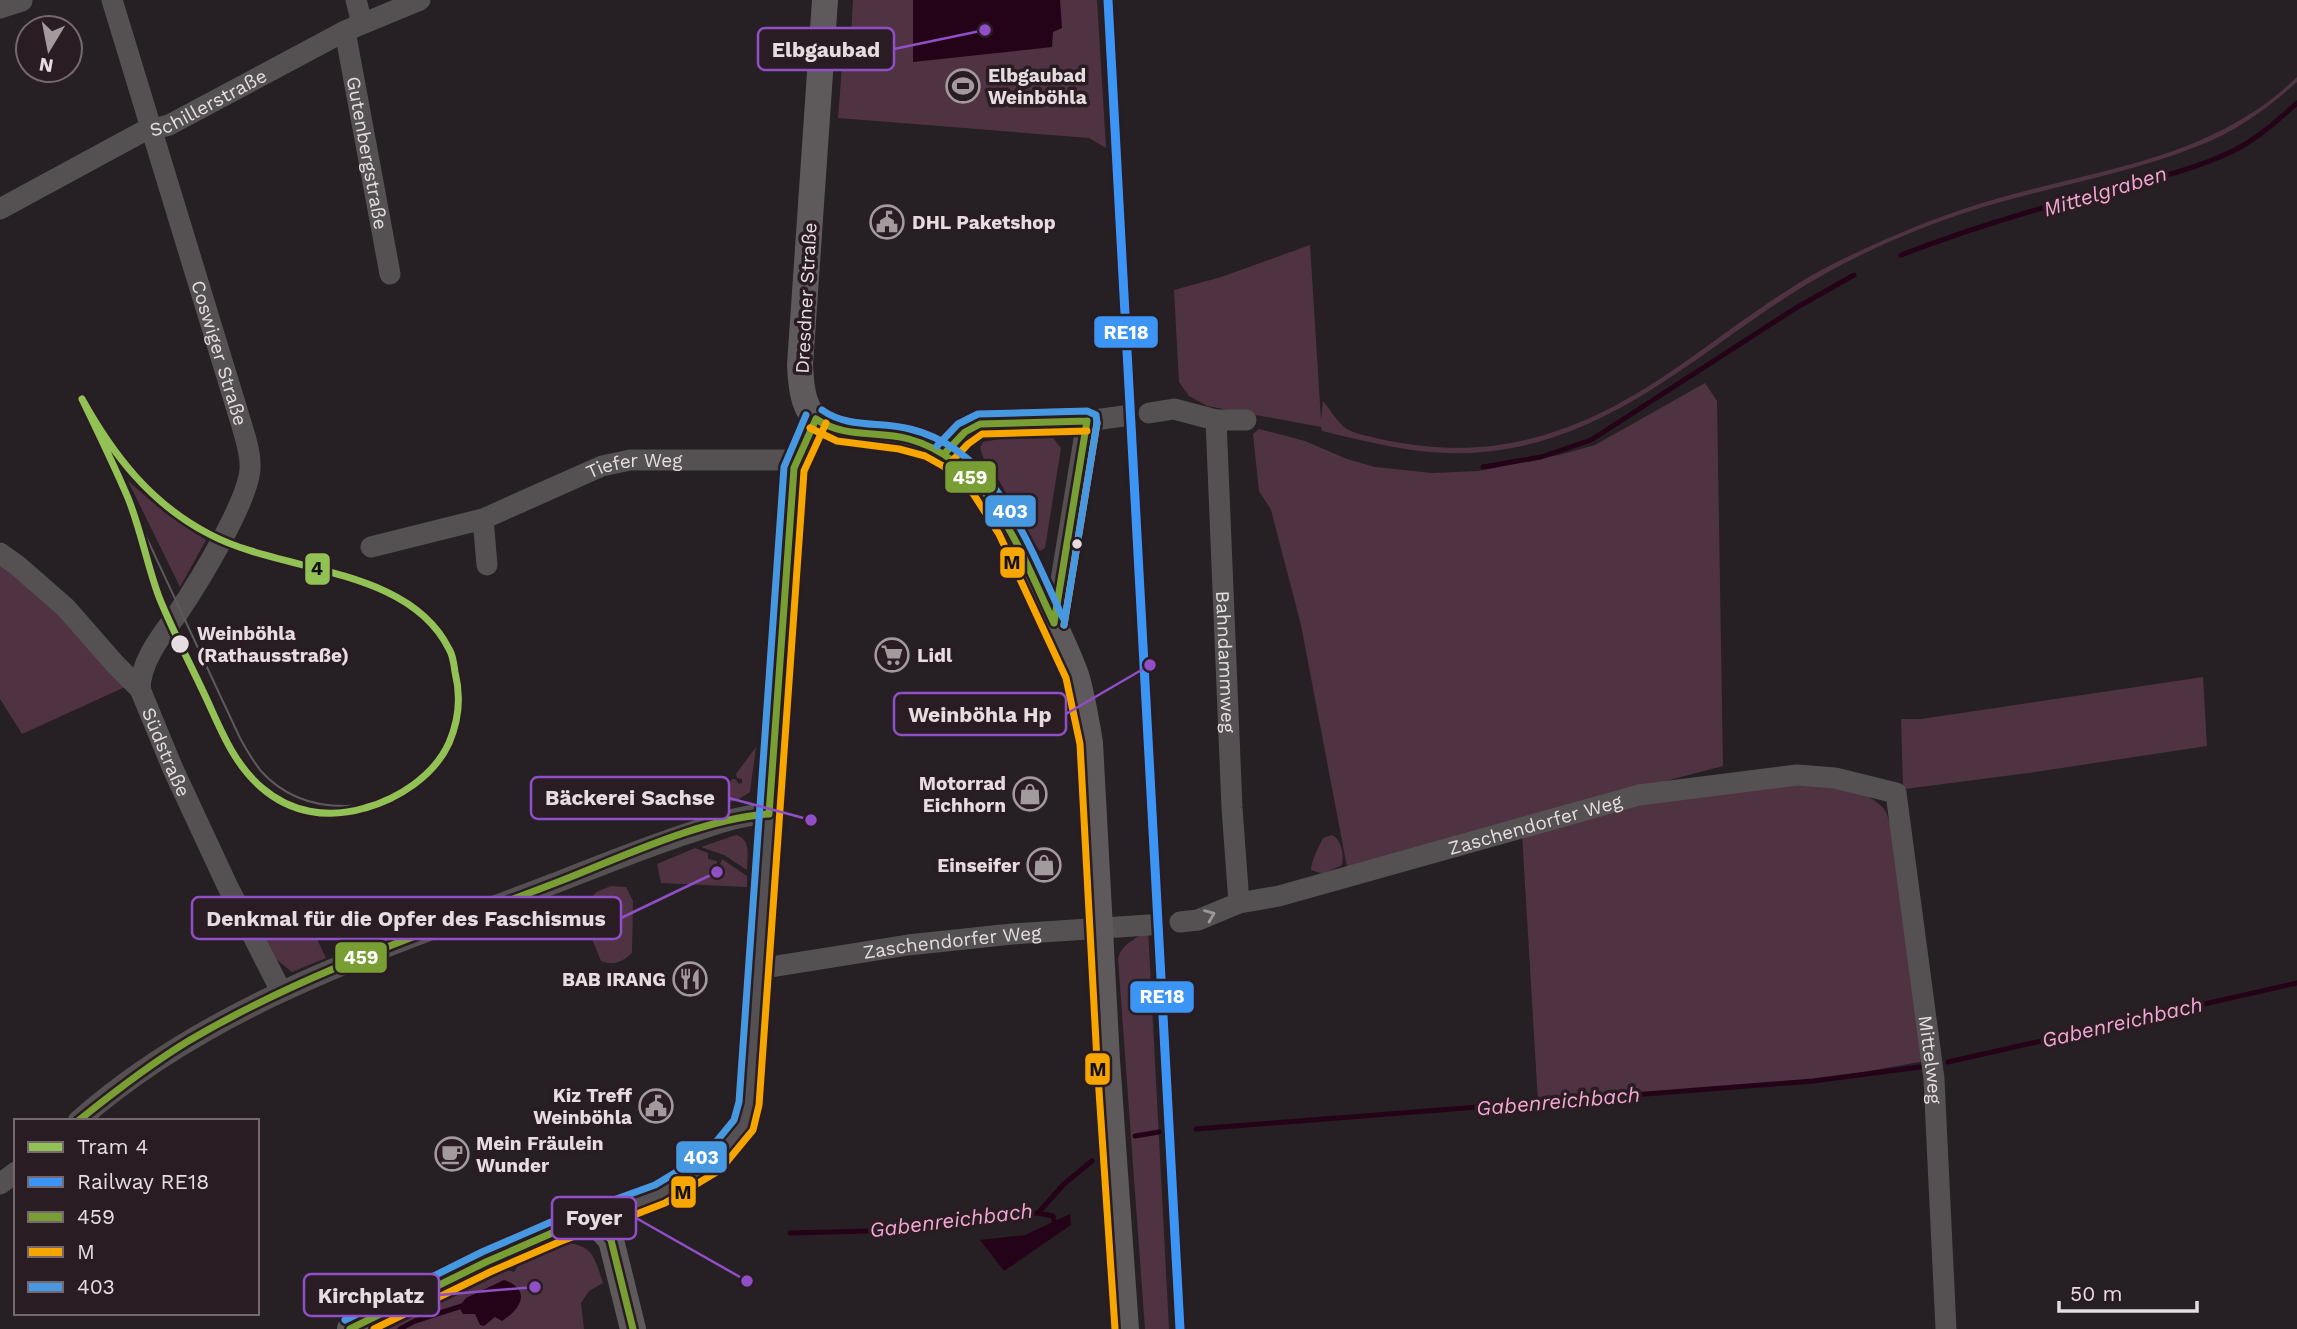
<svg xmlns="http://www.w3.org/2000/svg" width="2297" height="1329" font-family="'Work Sans',sans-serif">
<rect width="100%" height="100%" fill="#261f23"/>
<path fill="#4f3342" d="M853,0H1097L1106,148L1089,138L838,118L843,53H850Z
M2297,77V82C2268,108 2235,132 2198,146C2133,172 2064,184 1997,203C1943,218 1892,239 1843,264C1737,318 1654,410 1538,442C1458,464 1400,450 1322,431L1321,427L1207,406L1189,396L1179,382L1174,290L1221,277L1310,245L1321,420L1323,401C1330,409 1336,420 1344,427C1353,434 1369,436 1380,439C1428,449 1476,452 1525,440C1652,411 1730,313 1843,259C1893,235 1945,213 1999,198C2083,174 2176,162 2250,114C2267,104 2282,91 2297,77Z
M1705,383L1717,401L1723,766L1528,817L1348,872L1301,625L1271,510L1259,491L1253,434L1259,429L1305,441L1347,459L1375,467L1432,473L1479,471L1559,455L1595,445Z
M1053,438L1061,448L1045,548L1040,551L1027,533L1018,513L995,474L985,463L980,448L983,442L1000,439Z
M128,481L164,512L206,540L180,587Z
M0,562L59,609L125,687L22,734L0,699Z
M2203,677L2207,746L2035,772L1905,789L1903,785L1901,719H1921Z
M756,747L750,792L739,799L711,810L732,779H735L739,784L742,783V779L737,778L736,774Z
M1794,782C1819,785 1872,788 1886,812C1888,816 1889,823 1891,827L1925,1061L1813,1081L1538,1102L1522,834L1640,802Z
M736,835C752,840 747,856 747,870L724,855L701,847Z
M1332,835C1342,840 1344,855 1342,865L1323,874L1311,870C1312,858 1318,849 1323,838Z
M695,848L708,853V859L717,861L716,871H718L722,859L747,876V887L661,883L657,864Z
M611,886L626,887L633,901L632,953C622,962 614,966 601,961L592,939L589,902L596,892Z
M298,899L326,958L292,972L276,959L255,915Z
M1148,929L1169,1329H1145L1118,959C1122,942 1137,940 1148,929Z
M566,1243C594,1245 595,1260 603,1283L589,1291L581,1303L584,1329H388L508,1270L514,1272C525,1254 548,1251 566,1243Z"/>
<path fill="#240318" d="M913,0H1060L1062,28L1053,32L1052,47L913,62Z
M1070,1214L1071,1225L1004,1271L980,1240L1025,1235Z
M504,1280C532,1290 521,1309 502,1321L495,1317L484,1326L480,1325L475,1314H463L459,1307L466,1298Z"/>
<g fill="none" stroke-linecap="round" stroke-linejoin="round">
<path stroke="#240318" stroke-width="5" d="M1901,255C1958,233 2016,215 2074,199C2127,184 2183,175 2233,151C2257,139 2277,121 2297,103
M1483,467L1541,457L1591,440L1796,308L1854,275
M1948,1062L2297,983
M1196,1129L1813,1081L1920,1067
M1135,1136L1159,1132
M1038,1213L1053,1216L1054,1221
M790,1233L908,1230L1038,1213L1064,1184L1092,1161
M400,1329L415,1321L465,1305"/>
<g stroke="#555152" stroke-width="21">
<path id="s1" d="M112,0L242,426C246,440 251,454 250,469C248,502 198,583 178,613C161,636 141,660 140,689"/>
<path d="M356,0L362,23"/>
<path d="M0,8L22,1"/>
<path id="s2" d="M345,31L390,274"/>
<path id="s3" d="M0,209L142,132L169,125L345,31L420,0"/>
<path d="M1149,413L1174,409L1216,420H1246"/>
<path id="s4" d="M1216,420L1232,808L1239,903"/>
<path d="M945,453C954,442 966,429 980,424L1087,421L1124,416"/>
<path d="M483,519L487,565"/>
<path id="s5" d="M371,547L483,519L602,466L630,460H796"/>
<path id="s6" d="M0,553L18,566L66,608L115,664L140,689L173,769L227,885L281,991"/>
<path d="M1054,623L1087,421"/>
<path id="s7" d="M1180,922L1198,920L1239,903L1279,896L1639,795L1797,775L1835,778L1896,793L1934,1079L1946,1329"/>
<path id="s8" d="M758,969L908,945L1012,934L1149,925"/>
<path d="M78,1121C216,999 395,945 563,880C606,863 649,846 692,832C719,823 740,815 769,814"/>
<path d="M0,1184L16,1172"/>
<path d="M589,1224L612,1212L660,1194L713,1162L744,1125L749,1104L794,468L816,419"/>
</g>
<path stroke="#5e5a5c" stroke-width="26" d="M825,0L800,365C801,389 803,413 825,427C835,433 850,432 862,433C898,437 938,441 965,469C995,501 1013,540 1032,578C1047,610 1064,642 1076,675C1083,698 1086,720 1090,743L1107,1060L1126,1329
M350,1329L486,1262L568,1226L579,1223L589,1224L601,1229L611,1240L633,1329"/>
<path stroke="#5c5a5b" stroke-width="2" d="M129,500L240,738C246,749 253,761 261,771C293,807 338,811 383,802"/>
<defs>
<path id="bus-1" d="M816,419C845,439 877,430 909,439C991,462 1021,554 1054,623
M945,453L965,432L980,424L1087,421
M1054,623L1087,421
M769,814L794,468L816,419
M78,1121C114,1092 150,1064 190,1040C307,971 437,929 563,880C624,856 705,818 769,814
M350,1329L486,1262L568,1226L579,1223L589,1224L601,1229L611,1240L633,1329"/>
<path id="bus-2" d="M810,428L837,441L899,449L925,456L943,466L960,479L974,495L999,534L1066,678L1080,744L1097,1061L1115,1329
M953,460L968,444L982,434L1087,431
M1064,625L1097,423
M374,1329L490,1272L559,1242L580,1234H593L616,1222L665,1203L720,1170L753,1130L759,1105L804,471L826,423"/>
<path id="bus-3" d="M822,410C849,429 880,421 910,429C997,450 1029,547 1063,618
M937,446L958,424L978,414L1087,411L1096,415L1097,423L1064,625
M345,1320L482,1252L551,1222L576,1213H587L608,1202L655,1185L706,1154L734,1120L739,1102L784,467L806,415"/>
</defs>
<use href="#bus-1" stroke="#291c23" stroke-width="12"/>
<use href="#bus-2" stroke="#291c23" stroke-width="12"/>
<use href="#bus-3" stroke="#291c23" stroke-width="12"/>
<use href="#bus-1" stroke="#789e34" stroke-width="7"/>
<use href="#bus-2" stroke="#f7a600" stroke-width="7"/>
<use href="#bus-3" stroke="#4699e1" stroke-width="7"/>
<defs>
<path id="rail-1" d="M1108,0L1180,1329"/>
</defs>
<use href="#rail-1" stroke="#291c23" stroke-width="14"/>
<use href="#rail-1" stroke="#3c95f5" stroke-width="9"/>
<defs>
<path id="tram-1" d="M82,399C113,455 151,504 209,534C281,573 408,566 449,649C453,655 454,665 455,672C461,696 459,720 449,743C434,776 398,799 365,808C328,819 291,813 262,788C235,765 222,733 208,702C192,667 173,632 159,597C147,565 141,530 128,498C114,465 98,432 82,399Z"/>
</defs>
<use href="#tram-1" stroke="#291c23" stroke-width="12"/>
<use href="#tram-1" stroke="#92c255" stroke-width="7"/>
</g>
<defs><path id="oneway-chevron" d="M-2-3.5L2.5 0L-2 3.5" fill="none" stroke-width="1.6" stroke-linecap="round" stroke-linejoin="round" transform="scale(1.75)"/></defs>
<use stroke="#9e979a" href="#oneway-chevron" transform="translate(1210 915) rotate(-22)"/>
<defs>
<symbol id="stadium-ring" viewBox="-11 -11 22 22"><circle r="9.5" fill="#291c23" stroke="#a39a9e" stroke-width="1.5"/><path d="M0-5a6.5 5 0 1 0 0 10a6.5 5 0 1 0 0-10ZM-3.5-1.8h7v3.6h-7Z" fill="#a39a9e"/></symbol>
<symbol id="civic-ring" viewBox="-11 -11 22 22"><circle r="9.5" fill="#291c23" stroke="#a39a9e" stroke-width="1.5"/><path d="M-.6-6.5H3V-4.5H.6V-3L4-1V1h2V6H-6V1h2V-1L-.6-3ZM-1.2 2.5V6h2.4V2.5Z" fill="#a39a9e"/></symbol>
<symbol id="supermarket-ring" viewBox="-11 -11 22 22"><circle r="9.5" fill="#291c23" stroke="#a39a9e" stroke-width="1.5"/><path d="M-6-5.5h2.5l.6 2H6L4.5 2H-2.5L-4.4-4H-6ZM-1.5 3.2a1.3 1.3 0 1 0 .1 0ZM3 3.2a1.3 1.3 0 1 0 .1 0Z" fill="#a39a9e"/></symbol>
<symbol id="shop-ring" viewBox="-11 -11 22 22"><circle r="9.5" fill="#291c23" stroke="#a39a9e" stroke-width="1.5"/><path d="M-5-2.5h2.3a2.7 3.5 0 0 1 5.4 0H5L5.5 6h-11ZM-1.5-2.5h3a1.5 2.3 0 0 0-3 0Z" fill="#a39a9e"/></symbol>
<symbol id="restaurant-ring" viewBox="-11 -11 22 22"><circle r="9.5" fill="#291c23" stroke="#a39a9e" stroke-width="1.5"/><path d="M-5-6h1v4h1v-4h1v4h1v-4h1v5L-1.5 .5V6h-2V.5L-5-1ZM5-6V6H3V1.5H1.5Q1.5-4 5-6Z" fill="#a39a9e"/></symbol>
<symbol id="cafe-ring" viewBox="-11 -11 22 22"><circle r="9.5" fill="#291c23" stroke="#a39a9e" stroke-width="1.5"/><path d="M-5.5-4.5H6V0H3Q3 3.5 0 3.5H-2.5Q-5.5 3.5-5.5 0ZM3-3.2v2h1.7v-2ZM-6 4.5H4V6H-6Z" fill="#a39a9e"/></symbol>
</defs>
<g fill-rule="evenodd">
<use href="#stadium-ring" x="944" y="67" width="38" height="38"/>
<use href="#civic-ring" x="868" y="203" width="38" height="38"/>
<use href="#supermarket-ring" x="873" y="636" width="38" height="38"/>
<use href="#shop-ring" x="1011" y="775" width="38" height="38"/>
<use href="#shop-ring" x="1025" y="846" width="38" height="38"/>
<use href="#restaurant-ring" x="671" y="960" width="38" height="38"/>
<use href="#civic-ring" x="637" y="1087" width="38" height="38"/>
<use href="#cafe-ring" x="433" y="1135" width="38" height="38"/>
</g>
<g fill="#e6dde1" stroke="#291c23" stroke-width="2.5">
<circle cx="1077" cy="544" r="6"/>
<circle cx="180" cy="644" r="10"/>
</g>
<g text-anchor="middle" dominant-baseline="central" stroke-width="7" stroke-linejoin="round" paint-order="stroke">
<g font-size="19" font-weight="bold" fill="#e6dde1" stroke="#291c23" text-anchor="start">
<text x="988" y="75">Elbgaubad<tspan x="988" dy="22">Weinböhla</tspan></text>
<text x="912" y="222">DHL Paketshop</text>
<text x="917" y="655">Lidl</text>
<text x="1006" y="783" text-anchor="end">Motorrad<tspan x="1006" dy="22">Eichhorn</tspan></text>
<text x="1020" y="865" text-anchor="end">Einseifer</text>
<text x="666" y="979" text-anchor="end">BAB IRANG</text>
<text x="632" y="1095" text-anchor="end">Kiz Treff<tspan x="632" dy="22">Weinböhla</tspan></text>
<text x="476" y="1143">Mein Fräulein<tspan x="476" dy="22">Wunder</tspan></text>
</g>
<g font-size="19" fill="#e6dde1" stroke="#291c23">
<text stroke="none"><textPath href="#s3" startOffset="234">Schillerstraße</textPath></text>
<text stroke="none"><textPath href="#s2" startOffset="124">Gutenbergstraße</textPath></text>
<text transform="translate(806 298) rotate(-87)">Dresdner Straße</text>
<text stroke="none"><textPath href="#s1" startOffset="369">Coswiger Straße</textPath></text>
<text stroke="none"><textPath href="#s5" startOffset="278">Tiefer Weg</textPath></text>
<text stroke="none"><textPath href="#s4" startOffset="242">Bahndammweg</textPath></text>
<text stroke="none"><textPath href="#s6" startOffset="264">Südstraße</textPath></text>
<text stroke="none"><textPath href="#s7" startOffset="369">Zaschendorfer Weg</textPath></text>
<text stroke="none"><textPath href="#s8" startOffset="196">Zaschendorfer Weg</textPath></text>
<text stroke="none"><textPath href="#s7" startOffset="1006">Mittelweg</textPath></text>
</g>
<g font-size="19" font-weight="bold" fill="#e6dde1" stroke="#291c23" text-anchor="start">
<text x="197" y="633">Weinböhla<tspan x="197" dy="22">(Rathausstraße)</tspan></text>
</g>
<g font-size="21" font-style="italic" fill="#f4a7d2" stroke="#291c23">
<text transform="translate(2105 191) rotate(-17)">Mittelgraben</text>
<text transform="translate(2122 1022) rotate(-13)">Gabenreichbach</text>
<text transform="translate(1558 1101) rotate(-5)">Gabenreichbach</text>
<text transform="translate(951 1220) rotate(-7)">Gabenreichbach</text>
</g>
</g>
<path fill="none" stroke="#904fc6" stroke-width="2.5" d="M985 30L894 49M1150 665L1066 714M811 820L729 798M717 872L621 918M747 1281L636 1218M535 1287L439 1295"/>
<g fill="#904fc6" stroke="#291c23" stroke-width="2.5">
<circle cx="985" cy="30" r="7"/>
<circle cx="1150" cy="665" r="7"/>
<circle cx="811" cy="820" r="7"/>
<circle cx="717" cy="872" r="7"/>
<circle cx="747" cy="1281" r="7"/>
<circle cx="535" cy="1287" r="7"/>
</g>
<g fill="#291c23" stroke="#904fc6" stroke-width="2.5">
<rect x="758" y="28" width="136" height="42" rx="7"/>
<rect x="894" y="693" width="172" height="42" rx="7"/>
<rect x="531" y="777" width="198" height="42" rx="7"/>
<rect x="192" y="897" width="429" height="42" rx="7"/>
<rect x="552" y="1197" width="84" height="42" rx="7"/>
<rect x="304" y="1274" width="135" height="42" rx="7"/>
</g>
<g font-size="21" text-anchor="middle" font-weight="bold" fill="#e6dde1">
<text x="826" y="57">Elbgaubad</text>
<text x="980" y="722">Weinböhla Hp</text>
<text x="630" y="805">Bäckerei Sachse</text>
<text x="406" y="926">Denkmal für die Opfer des Faschismus</text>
<text x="594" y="1225">Foyer</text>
<text x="371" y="1303">Kirchplatz</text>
</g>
<g stroke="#291c23" stroke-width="2.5">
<rect x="1093" y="315" width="66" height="34" rx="7" fill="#3c95f5"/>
<rect x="944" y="460" width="53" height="34" rx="7" fill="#789e34"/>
<rect x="984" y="494" width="53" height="34" rx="7" fill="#4699e1"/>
<rect x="999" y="546" width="27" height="33" rx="7" fill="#f7a600"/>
<rect x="304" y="552" width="27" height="34" rx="7" fill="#92c255"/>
<rect x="334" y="941" width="54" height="33" rx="7" fill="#789e34"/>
<rect x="1129" y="980" width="66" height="34" rx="7" fill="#3c95f5"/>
<rect x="1084" y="1052" width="27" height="34" rx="7" fill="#f7a600"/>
<rect x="675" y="1140" width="53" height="34" rx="7" fill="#4699e1"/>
<rect x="670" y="1175" width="27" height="34" rx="7" fill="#f7a600"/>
</g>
<g font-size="19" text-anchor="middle" font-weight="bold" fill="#fff">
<text x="1126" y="339">RE18</text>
<text x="970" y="484">459</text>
<text x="1010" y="518">403</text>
<text x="361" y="964">459</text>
<text x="1162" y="1003">RE18</text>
<text x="701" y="1164">403</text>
</g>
<g font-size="19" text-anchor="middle" font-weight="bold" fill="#111">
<text x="1012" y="569">M</text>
<text x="317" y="575">4</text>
<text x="1098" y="1076">M</text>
<text x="683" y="1199">M</text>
</g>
<rect x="14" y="1119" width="245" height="196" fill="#291c23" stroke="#75696f" stroke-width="2"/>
<rect x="28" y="1142" width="35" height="10" fill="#92c255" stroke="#75696f" stroke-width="2"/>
<text x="77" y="1154" font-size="21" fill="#e6dde1">Tram 4</text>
<rect x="28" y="1177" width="35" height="10" fill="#3c95f5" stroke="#75696f" stroke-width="2"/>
<text x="77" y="1189" font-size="21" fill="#e6dde1">Railway RE18</text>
<rect x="28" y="1212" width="35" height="10" fill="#789e34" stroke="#75696f" stroke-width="2"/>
<text x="77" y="1224" font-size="21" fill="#e6dde1">459</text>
<rect x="28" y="1247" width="35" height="10" fill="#f7a600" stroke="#75696f" stroke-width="2"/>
<text x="77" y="1259" font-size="21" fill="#e6dde1">M</text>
<rect x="28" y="1282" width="35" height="10" fill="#4699e1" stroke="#75696f" stroke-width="2"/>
<text x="77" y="1294" font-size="21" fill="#e6dde1">403</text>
<g transform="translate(49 49) rotate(190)"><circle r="33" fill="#291c23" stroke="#75696f" stroke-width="2"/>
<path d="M0-5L12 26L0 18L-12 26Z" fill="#a39a9e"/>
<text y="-10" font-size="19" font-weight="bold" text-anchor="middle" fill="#e6dde1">N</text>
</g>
<path d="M2059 1301v10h138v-10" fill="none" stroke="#e6dde1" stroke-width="3.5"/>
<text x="2070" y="1301" font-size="21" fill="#e6dde1" stroke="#291c23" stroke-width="5" paint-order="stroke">50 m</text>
</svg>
